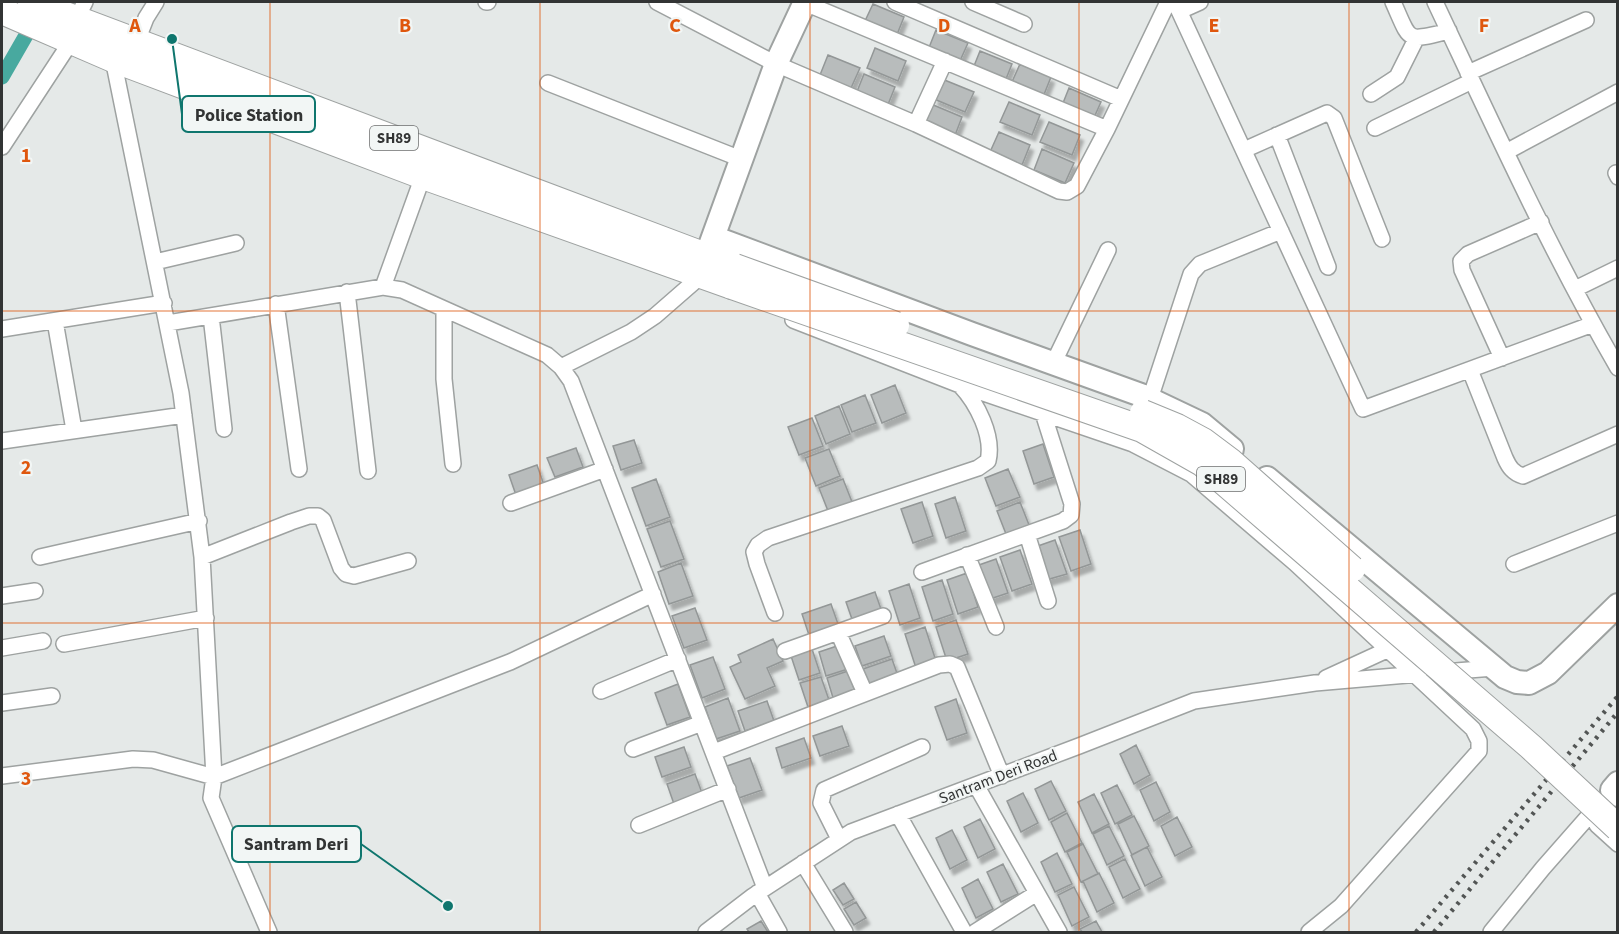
<svg xmlns="http://www.w3.org/2000/svg" width="1619" height="934" font-family="'Source Sans 3',sans-serif">
<defs>
<filter id="shadow"><feDropShadow dx="3.5" dy="6" stdDeviation="1.5" flood-color="#0004"/></filter>
</defs>
<rect width="100%" height="100%" fill="#e5e9e8"/>
<g fill="none" stroke-linecap="round" stroke-linejoin="round">
<path stroke="#48a99f" stroke-width="15" d="M2,77L36,18"/>
</g>
<path fill="#b8bcbc" stroke="#939797" stroke-width="1.5" filter="url(#shadow)" d="M873,4L904,17L896,37L864,23Z
M936,30L968,43L959,63L928,50Z
M875,48L906,61L898,81L867,68Z
M980,51L1012,64L1004,84L972,71Z
M828,55L860,68L851,88L820,75Z
M1020,64L1051,77L1043,97L1011,84Z
M864,74L895,87L887,107L856,94Z
M942,79L974,92L965,112L934,99Z
M1069,88L1101,102L1092,122L1061,108Z
M1009,102L1040,115L1032,135L1000,122Z
M931,104L962,117L954,138L922,124Z
M1049,122L1080,135L1072,155L1040,142Z
M999,132L1030,145L1022,165L990,152Z
M1042,149L1074,163L1065,183L1034,170Z
M895,385L906,413L882,423L871,395Z
M865,395L876,423L852,432L841,405Z
M839,406L850,434L826,444L815,416Z
M812,418L823,446L799,455L788,427Z
M634,440L642,463L621,470L613,446Z
M1043,444L1054,477L1034,484L1023,451Z
M576,448L583,467L555,477L547,458Z
M829,449L840,476L816,486L805,458Z
M537,465L544,485L516,495L509,475Z
M1008,469L1020,497L996,506L985,478Z
M656,479L670,517L646,526L632,488Z
M843,479L854,507L830,516L819,488Z
M955,497L966,531L946,538L935,504Z
M922,502L933,536L913,543L901,509Z
M1020,502L1031,530L1008,539L997,511Z
M670,521L684,559L661,567L647,529Z
M1080,530L1091,564L1071,571L1059,537Z
M1055,540L1067,574L1046,580L1035,547Z
M1020,550L1032,584L1012,591L1000,557Z
M996,559L1008,593L987,600L976,566Z
M681,563L693,596L669,604L658,572Z
M967,573L978,607L958,614L947,580Z
M942,580L953,614L933,621L922,587Z
M909,584L920,618L900,625L889,591Z
M875,592L882,612L853,622L846,602Z
M831,604L838,624L809,635L802,614Z
M695,608L707,640L684,648L672,616Z
M956,620L968,654L947,661L936,627Z
M925,627L936,661L916,668L905,634Z
M884,636L891,656L862,666L855,646Z
M773,639L783,661L767,668L775,686L745,699L730,667L741,662L738,655Z
M840,645L848,669L826,676L819,652Z
M812,649L820,673L799,680L791,656Z
M713,657L725,689L702,698L690,665Z
M892,659L899,679L870,689L863,669Z
M848,671L856,694L834,701L827,678Z
M821,677L829,700L808,707L800,683Z
M678,684L690,717L667,725L655,693Z
M728,698L740,731L716,739L705,707Z
M956,699L967,733L947,740L935,707Z
M767,701L774,721L745,731L738,711Z
M842,726L849,746L820,756L813,736Z
M804,738L811,758L782,768L776,748Z
M1136,745L1150,775L1134,784L1120,754Z
M684,747L691,767L662,777L655,757Z
M750,758L762,790L739,798L727,766Z
M695,774L702,793L674,804L667,784Z
M1051,781L1066,811L1049,820L1035,789Z
M1156,782L1170,812L1154,821L1140,790Z
M1117,785L1132,815L1115,824L1101,793Z
M1023,793L1038,823L1021,832L1007,801Z
M1094,794L1109,824L1092,833L1078,802Z
M1067,813L1082,843L1065,852L1051,822Z
M1134,816L1149,846L1132,855L1118,824Z
M1177,817L1192,847L1175,856L1161,826Z
M980,819L995,849L978,858L964,827Z
M1109,826L1124,856L1107,865L1093,834Z
M952,830L967,860L950,869L936,838Z
M1083,844L1098,874L1081,882L1067,852Z
M1147,847L1162,877L1145,886L1131,855Z
M1057,853L1072,884L1055,892L1041,862Z
M1125,859L1140,889L1123,898L1109,867Z
M1003,864L1018,894L1001,902L987,872Z
M1099,873L1114,903L1097,912L1083,881Z
M978,879L993,909L976,918L962,888Z
M844,883L854,899L843,905L833,890Z
M1074,887L1089,917L1072,926L1058,895Z
M856,902L866,918L854,925L844,909Z
M761,921L768,932H749L747,929Z
M1096,921L1102,932H1082L1080,929Z"/>
<g fill="none" stroke-linecap="round" stroke-linejoin="round">
<defs>
<path id="street" d="M156,2L146,18L137,41L113,59L181,393L202,557L214,777L211,798L269,932
M486,2H488
M657,2L776,64L916,124L1059,191L1067,192L1077,186L1107,129L1168,2
M895,2L1121,99
M973,2L1024,24
M1175,2L1363,409L1593,324
M1393,2C1411,42 1405,42 1449,31
M1435,2C1493,125 1549,249 1618,368
M805,3L1107,129
M1180,11L1200,2
M76,20L85,2
M1468,73L1586,20
M548,83L741,159
M1371,94L1397,77L1416,39
M916,124L945,61
M1375,128L1472,81
M1277,135L1328,267
M2,147L72,40
M1244,150L1327,113L1334,118L1382,239
M1506,152L1618,92
M1616,173L1618,177
M155,262L236,243
M383,287L423,176
M1575,289L1618,268
M347,292L368,471
M276,304L299,469
M444,309V379L453,464
M211,316L224,429
M793,320L960,385L1133,444L1191,474L1295,563L1473,729L1479,741V751L1341,906L1309,932
M55,321L74,430
M168,323L383,287L402,290L547,355L561,367L571,381L765,888
M2,329L164,303
M1502,358L1462,270L1461,261L1468,254L1541,222
M1053,364L1108,250
M561,367L631,332L655,316L694,282
M1470,370L1505,458C1509,467 1513,473 1523,476L1618,434
M1150,399L1191,274L1200,264L1281,231
M2,441L184,415
M511,503L605,469
M1027,534L1048,601
M967,555L996,627
M40,557L199,521
M202,557L291,522L309,516H318L323,520L341,568L346,574L354,576L408,561
M1514,564L1618,523
M922,572L1063,521L1071,515L1072,504L1043,413
M2,596L35,591
M775,613L757,564L754,552L758,545L768,538L978,468L988,461C994,436 977,403 960,385
M838,632L865,693
M64,644L206,618
M2,648L43,641
M785,651L883,616
M1443,672L1494,668
M1326,678L1389,649
M601,691L678,659
M2,703L52,696
M633,749L702,723
M714,752L939,665L950,664L957,667L1002,776
M2,776L133,759L153,760L214,777L510,662L653,594
M976,785L1059,932
M898,814L964,932
M639,825L728,789
M1597,825L1618,844
M839,839L821,803L824,790L922,747
M803,863L845,932
M757,893L779,932
M706,932L753,896L851,832L1079,746L1194,701L1315,683L1419,674
M975,932L1037,893
M1491,932L1543,868L1601,802"/>
<path id="secondary" d="M713,237L972,334L1141,395L1202,424L1232,449
M708,251L776,64L805,2
M1267,478L1505,677L1517,682L1529,683L1548,673L1618,605
M1618,783L1612,790L1618,795"/>
<path id="primary" d="M31,2L735,267
M2,11L113,59L423,176L732,286"/>
</defs>
<use href="#street" stroke="#9ea2a1" stroke-width="18"/>
<use href="#secondary" stroke="#9ea2a1" stroke-width="26"/>
<use href="#primary" stroke="#9ea2a1" stroke-width="28"/>
<use href="#street" stroke="#fff" stroke-width="15"/>
<use href="#secondary" stroke="#fff" stroke-width="22"/>
<use href="#primary" stroke="#fff" stroke-width="26"/>
<path stroke="#525554" stroke-width="4.5" stroke-dasharray="3 6" stroke-linecap="butt" d="M1416,932L1618,696
M1434,932L1618,712"/>
<defs>
<path id="primary-bridge" d="M735,267L896,325
M732,286L1142,429L1202,463L1531,747L1618,828
M1143,413L1177,427L1203,441L1231,462L1352,569"/>
</defs>
<use href="#primary-bridge" stroke="#9ea2a1" stroke-width="28" stroke-linecap="butt"/>
<use href="#primary-bridge" stroke="#fff" stroke-width="26"/>
</g>
<path fill="none" stroke="#df570e" stroke-width="1.5" stroke-opacity="0.55" d="M270,2V932M540,2V932M810,2V932M1079,2V932M1349,2V932M2,311H1618M2,623H1618"/>
<g text-anchor="middle" dominant-baseline="central" stroke-width="4.5" stroke-linejoin="round" paint-order="stroke">
<g fill="#f2f6f5" stroke="#6c6e6e" stroke-width="1.5">
<rect x="370" y="126" width="48" height="24" rx="4.5"/>
<rect x="1197" y="467" width="48" height="24" rx="4.5"/>
</g>
<g font-size="15" font-weight="bold" fill="#323434">
<text x="394" y="138">SH89</text>
<text x="1221" y="479">SH89</text>
</g>
<g font-size="16" fill="#323434" stroke="#f2f6f5">
<text transform="translate(998 777) rotate(-21)">Santram Deri Road</text>
</g>
</g>
<g font-size="20" text-anchor="middle" font-weight="bold" fill="#df570e" stroke="#f2f6f5" stroke-width="4.5" stroke-linejoin="round" paint-order="stroke">
<text x="135" y="32">A</text>
<text x="405" y="32">B</text>
<text x="675" y="32">C</text>
<text x="944" y="32">D</text>
<text x="1214" y="32">E</text>
<text x="1484" y="32">F</text>
<text x="26" y="162">1</text>
<text x="26" y="474">2</text>
<text x="26" y="785">3</text>
</g>
<path fill="none" stroke="#0f766e" stroke-width="2" d="M172 39L182 114M448 906L361 844"/>
<g fill="#0f766e" stroke="#f2f6f5" stroke-width="2">
<circle cx="172" cy="39" r="6"/>
<circle cx="448" cy="906" r="6"/>
</g>
<g fill="#f2f6f5" stroke="#0f766e" stroke-width="2">
<rect x="182" y="96" width="133" height="36" rx="6"/>
<rect x="232" y="826" width="129" height="36" rx="6"/>
</g>
<g font-size="18" text-anchor="middle" font-weight="bold" fill="#323434">
<text x="249" y="121">Police Station</text>
<text x="296" y="850">Santram Deri</text>
</g>
<rect width="1619" height="934" fill="none" stroke="#323434" stroke-width="6"/>
</svg>
